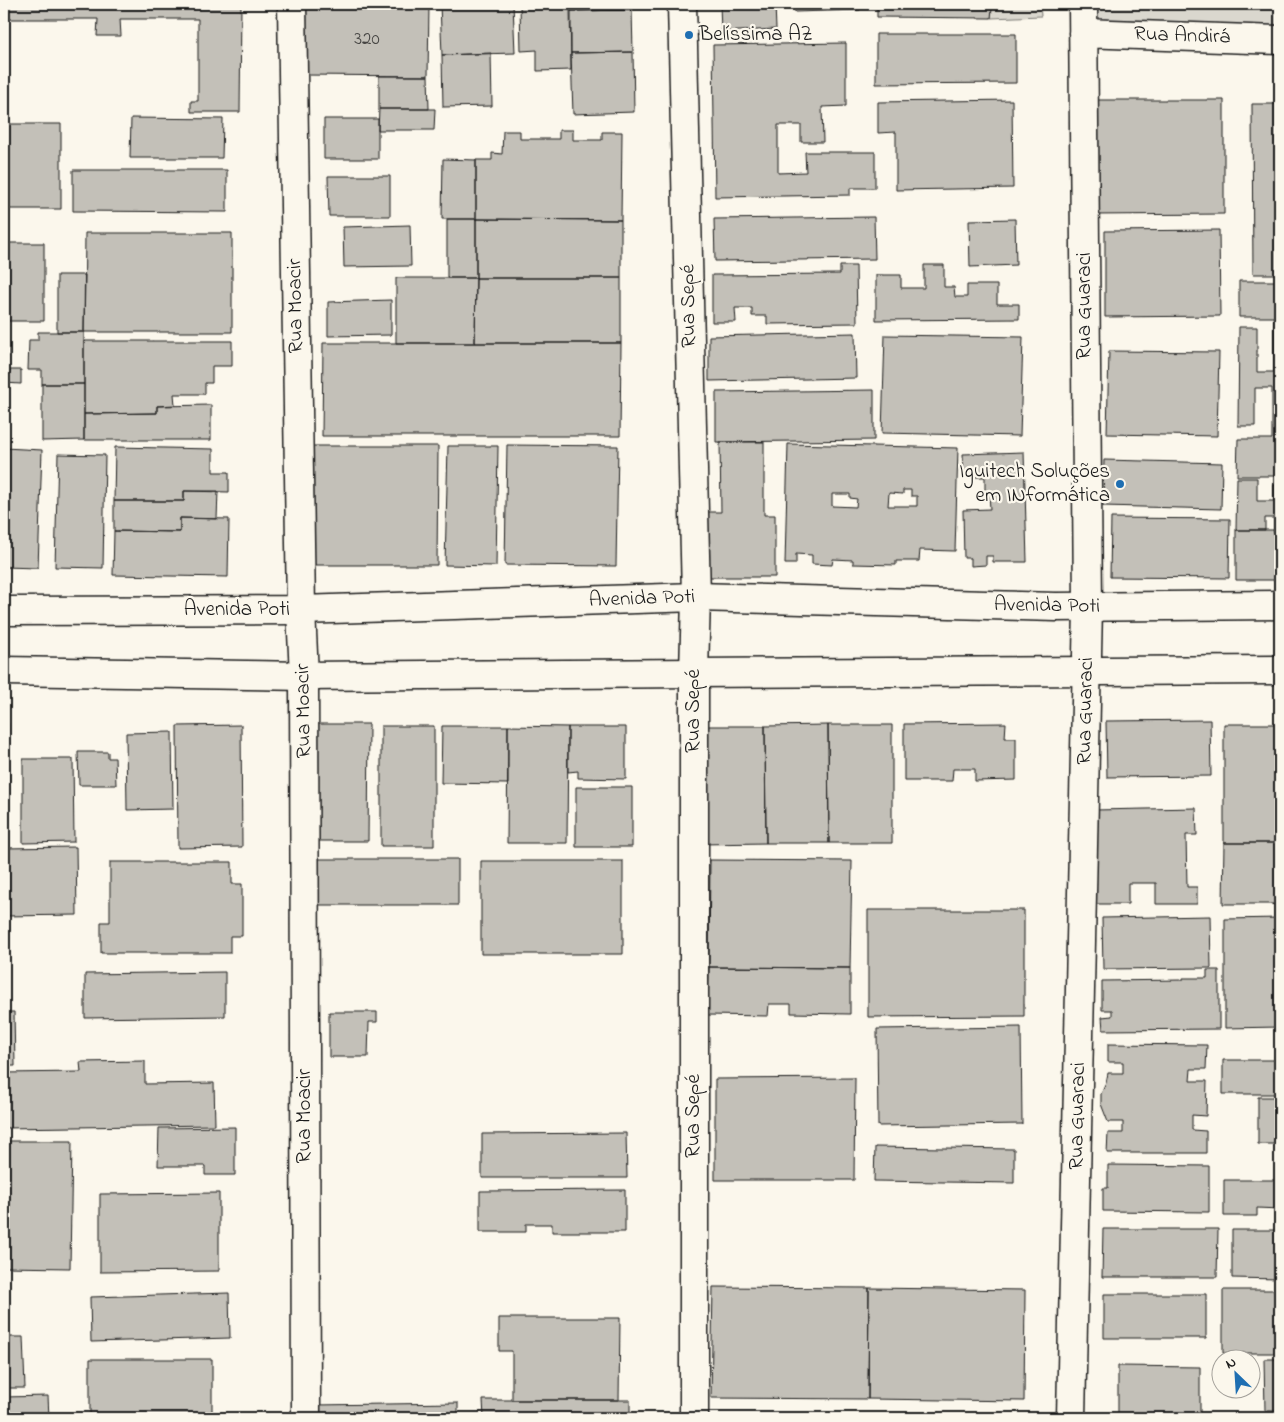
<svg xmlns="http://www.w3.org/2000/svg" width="1284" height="1422" font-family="'Indie Flower',sans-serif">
<rect width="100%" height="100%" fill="#fbf7ec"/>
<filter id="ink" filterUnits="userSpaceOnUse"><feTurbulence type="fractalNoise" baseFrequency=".02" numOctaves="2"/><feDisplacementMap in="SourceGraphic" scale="10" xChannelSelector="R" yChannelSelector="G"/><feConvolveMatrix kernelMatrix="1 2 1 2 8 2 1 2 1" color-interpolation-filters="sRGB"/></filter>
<g filter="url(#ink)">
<path fill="#dad7ce" stroke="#7b7a75" d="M986,4H1040L1041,16L991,18V9Z
M1097,4H1280V28L1097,24Z"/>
<path fill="#c3c0b8" stroke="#1c1c1c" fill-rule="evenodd" d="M4,4H241L240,112H191V101H198V19H120L121,36H97L98,19H4Z
M305,4H429L428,76L304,75Z
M440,4H513L515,53L442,55Z
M520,4H570L571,70L537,71V50L521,51Z
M570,4H632V10L571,11Z
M720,4H775L776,29L721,32Z
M795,4H860V10L795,12Z
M877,4H986L992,9L991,18L877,17Z
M632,10L633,52L571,53V11Z
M876,34H1016V83L876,84Z
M846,43V106L822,107L823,142H801V125H778V173L806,172L805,152H875V188H850V195L715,197L713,45Z
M633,52L634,112L573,114L571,53Z
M491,53L492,106L443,107L442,55Z
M379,76H428L429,109H379Z
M1012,100L1013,188L896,190V132L878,133V102Z
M1093,100H1224V214L1093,215Z
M1252,104H1280V274H1253Z
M379,109H435L434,130H378Z
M131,118L223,119L222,158H130Z
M324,119H378V159H324Z
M4,124H61V209H4Z
M559,130H573V140H602V132H622L621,220L476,219V160H492V153L502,154L503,131H520V139H559Z
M443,159L476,160V219H442Z
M73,170H227V212L73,211Z
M328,176H390V216H329Z
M874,217L875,259L715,261L714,219Z
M447,219H476V278H447Z
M476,219L621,220V278H476Z
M1015,219L1016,265L970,267L969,220Z
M410,225L411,266L344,267L343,227Z
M1219,230L1220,316L1105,317V231Z
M85,233H232V332H84Z
M4,243H44V321H4Z
M924,265H944V287H954L955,297H967V285H997V304H1019V319L876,320V275H901V288H924Z
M840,266H856L857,323L767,324V316H752V308H735L736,322H712V275L840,274Z
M57,275H85L84,332H57Z
M396,278H476L475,343H396Z
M476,278H621V343H475Z
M1239,281H1280V476H1237L1238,439H1272V388H1255V426H1238L1239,327H1257V372H1274V317H1239Z
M391,300V335L328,336V302Z
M38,332H84V384H42V370H28L29,340H38Z
M855,333L856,378L709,381V336Z
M885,335L1023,337L1020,436L882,433Z
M4,341H8V370H21V384L4,383Z
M84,341H232V366H212V383H205V394H174L175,405L157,406V413L84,414Z
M323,343H621L620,436H322Z
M1109,351L1219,352L1217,436L1107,434Z
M42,384H84V440L42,441Z
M874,390V440L716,442V392Z
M211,405V440H84V414L157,413V406Z
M720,442H764V515H775V577H706V512H721Z
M788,444L958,448L955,551L920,550L919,561H896V565L853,564V560L833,559L832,565L812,564V555L796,554V564H785ZM903,490H911V496H917V506H888L889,493L903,494ZM832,494H850V498L857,499L856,507L832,506Z
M507,445L618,446L616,566L505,565Z
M313,446H438L437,565H313Z
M448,446H498L496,566L445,565Z
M115,447L213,449V472H229V492L184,491V501H114Z
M4,448L42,450L38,568L4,567Z
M1024,452L1027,562H993V556H986V565L971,566V558H964L963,510L990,509L989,494H985V477H964L963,454Z
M58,454L105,455L103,568L55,567Z
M1104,460L1222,463L1221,509L1103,506Z
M1237,478H1257V501H1274V485H1280V533H1274V518H1265V530H1236Z
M184,491H218L217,519L180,518V532L114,531V501H184Z
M180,518L229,519L228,577L113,575L114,531L180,532Z
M1111,518L1230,519L1229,578L1110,577Z
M1236,530H1274V533H1280V580H1236Z
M1210,720L1211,776L1107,777L1106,721Z
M4,723H8L9,796L4,797Z
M1006,723L1005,738H1016V780L975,781V769H953L952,781H904V724Z
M311,724H369L368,841H310Z
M1224,724H1280V843H1224Z
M241,725L242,847L178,848L177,726Z
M828,725L829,843H766L765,726Z
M828,725H892V843H829Z
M381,726H434V846H381Z
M442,726H508V784L441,783Z
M508,726L568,727L567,843H507Z
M701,726H765L766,843L701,844Z
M568,727H626V779L578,778V771L568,772Z
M172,732L173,809L127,810L126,733Z
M78,752H108V758H115L116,785H79Z
M23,759H73L74,842L23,843Z
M576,787H632V847H576Z
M1196,808L1197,835H1186L1187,887H1197V904H1156V883H1128V904H1096L1095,810Z
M1224,843H1280V904H1223Z
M76,847L77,915L4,916V848Z
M313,859H458V905H313Z
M710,860L852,861L850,968L709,967Z
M481,861H623V954H481Z
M110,862H232V884H242V936H230V953H101V922H110Z
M868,910H1024V1016L868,1017Z
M1210,916L1211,968L1103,969L1102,918Z
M1280,918V1027L1225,1028V919Z
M709,967L850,968V1014L791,1013V1004H769L768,1016L708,1015Z
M1207,970H1219V1029L1103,1030L1102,1017L1112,1016V1010H1102V981L1183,980V978H1207Z
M225,972V1016L85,1018V974Z
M4,1012H14L15,1066H4Z
M329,1012H377V1022H369L368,1057H329Z
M1021,1027L1022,1124L878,1126L877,1029Z
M1108,1044L1207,1045L1206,1069H1191L1190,1081H1207L1206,1116L1192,1115V1130L1206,1131V1153H1107L1108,1133H1123V1122H1108L1101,1104V1094L1106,1083L1108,1073H1123V1062H1108Z
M1223,1060H1280V1094H1223Z
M145,1061V1084L214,1083L215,1125L4,1128V1073L81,1072L80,1062Z
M855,1078L854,1180H715V1079Z
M1258,1097H1280V1144H1258Z
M235,1127V1175H205V1166H158L159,1128Z
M626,1133L627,1178H482V1134Z
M4,1141H72L70,1268L4,1267Z
M875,1147L1014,1149V1183L874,1181Z
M1108,1165L1209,1166V1212L1103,1211V1188H1108Z
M1224,1180H1280V1209L1257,1208V1216H1224Z
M625,1190V1232H552V1224H526V1232H480V1191Z
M219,1193V1271L100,1272V1194Z
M1103,1229H1218L1217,1277H1102Z
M1232,1230H1280V1279L1232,1278Z
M713,1287L869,1288L868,1399L711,1398Z
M869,1288L1025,1290L1024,1401L868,1399Z
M1223,1290H1280V1340H1276V1353H1223Z
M229,1293L230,1338L91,1342L90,1297Z
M1104,1294H1206V1338H1104Z
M499,1318H620L619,1400H512V1351H499Z
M4,1337H23L25,1388H4Z
M90,1359H212V1418H90Z
M1264,1359H1280V1411H1265Z
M1118,1366L1200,1367V1418H1118Z
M48,1396L49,1418H4V1397Z
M483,1400H630V1418H484Z
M458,1403V1418H316V1405Z"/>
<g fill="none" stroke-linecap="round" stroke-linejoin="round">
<defs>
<path id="minor" d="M292,4L301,610L304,676L306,1418
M682,4L696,597L694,673V1418
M1083,33L1280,40
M1071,1418L1088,607L1083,4"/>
<path id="major" d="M4,611L301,610L696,597L1056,607L1280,605
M4,671L304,676L694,673L1280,670"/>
</defs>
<use href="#minor" stroke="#1c1c1c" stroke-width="31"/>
<use href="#major" stroke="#1c1c1c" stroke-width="31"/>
<use href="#minor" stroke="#fbf7ec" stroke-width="28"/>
<use href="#major" stroke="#fbf7ec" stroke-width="28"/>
</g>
</g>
<g fill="#1f6fb2" stroke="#fbf7ec" stroke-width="2">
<circle cx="689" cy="35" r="5"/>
<circle cx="1120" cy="484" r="5"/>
</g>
<g text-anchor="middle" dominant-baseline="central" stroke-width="4.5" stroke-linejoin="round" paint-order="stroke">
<g font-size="19" fill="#464543">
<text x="367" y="39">320</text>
</g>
<g font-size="21" fill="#1c1c1c" stroke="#fbf7ec" text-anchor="start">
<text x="699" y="35">Belíssima AZ</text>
<text x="1110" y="472" text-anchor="end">Iguitech Soluções<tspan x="1110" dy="24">em INformática</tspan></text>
</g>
<g font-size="21" fill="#1c1c1c" stroke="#fbf7ec">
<text transform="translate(1182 36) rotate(2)">Rua Andirá</text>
<text transform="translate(296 306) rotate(-91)">Rua Moacir</text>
<text transform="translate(689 306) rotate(-91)">Rua Sepé</text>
<text transform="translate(1085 306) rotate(-90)">Rua Guaraci</text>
<text transform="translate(642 599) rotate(-2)">Avenida Poti</text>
<text transform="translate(1047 606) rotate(1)">Avenida Poti</text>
<text x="237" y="610">Avenida Poti</text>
<text transform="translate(304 711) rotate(-91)">Rua Moacir</text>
<text transform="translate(694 711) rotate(-90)">Rua Sepé</text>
<text transform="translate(1086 711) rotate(-89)">Rua Guaraci</text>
<text transform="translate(305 1116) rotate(-90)">Rua Moacir</text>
<text transform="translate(694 1116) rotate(-90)">Rua Sepé</text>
<text transform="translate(1078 1116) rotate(-89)">Rua Guaraci</text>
</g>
</g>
<rect width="1284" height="1422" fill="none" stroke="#fbf7ec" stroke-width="20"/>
<rect x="10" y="10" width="1264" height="1402" fill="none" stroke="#1c1c1c" stroke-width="2" filter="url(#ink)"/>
<g transform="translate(1236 1374) rotate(335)"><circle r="24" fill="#fbf7ec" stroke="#a29f99"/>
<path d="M0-4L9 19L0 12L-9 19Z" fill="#1f6fb2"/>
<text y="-8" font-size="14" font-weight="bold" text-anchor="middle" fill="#1c1c1c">N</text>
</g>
</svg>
